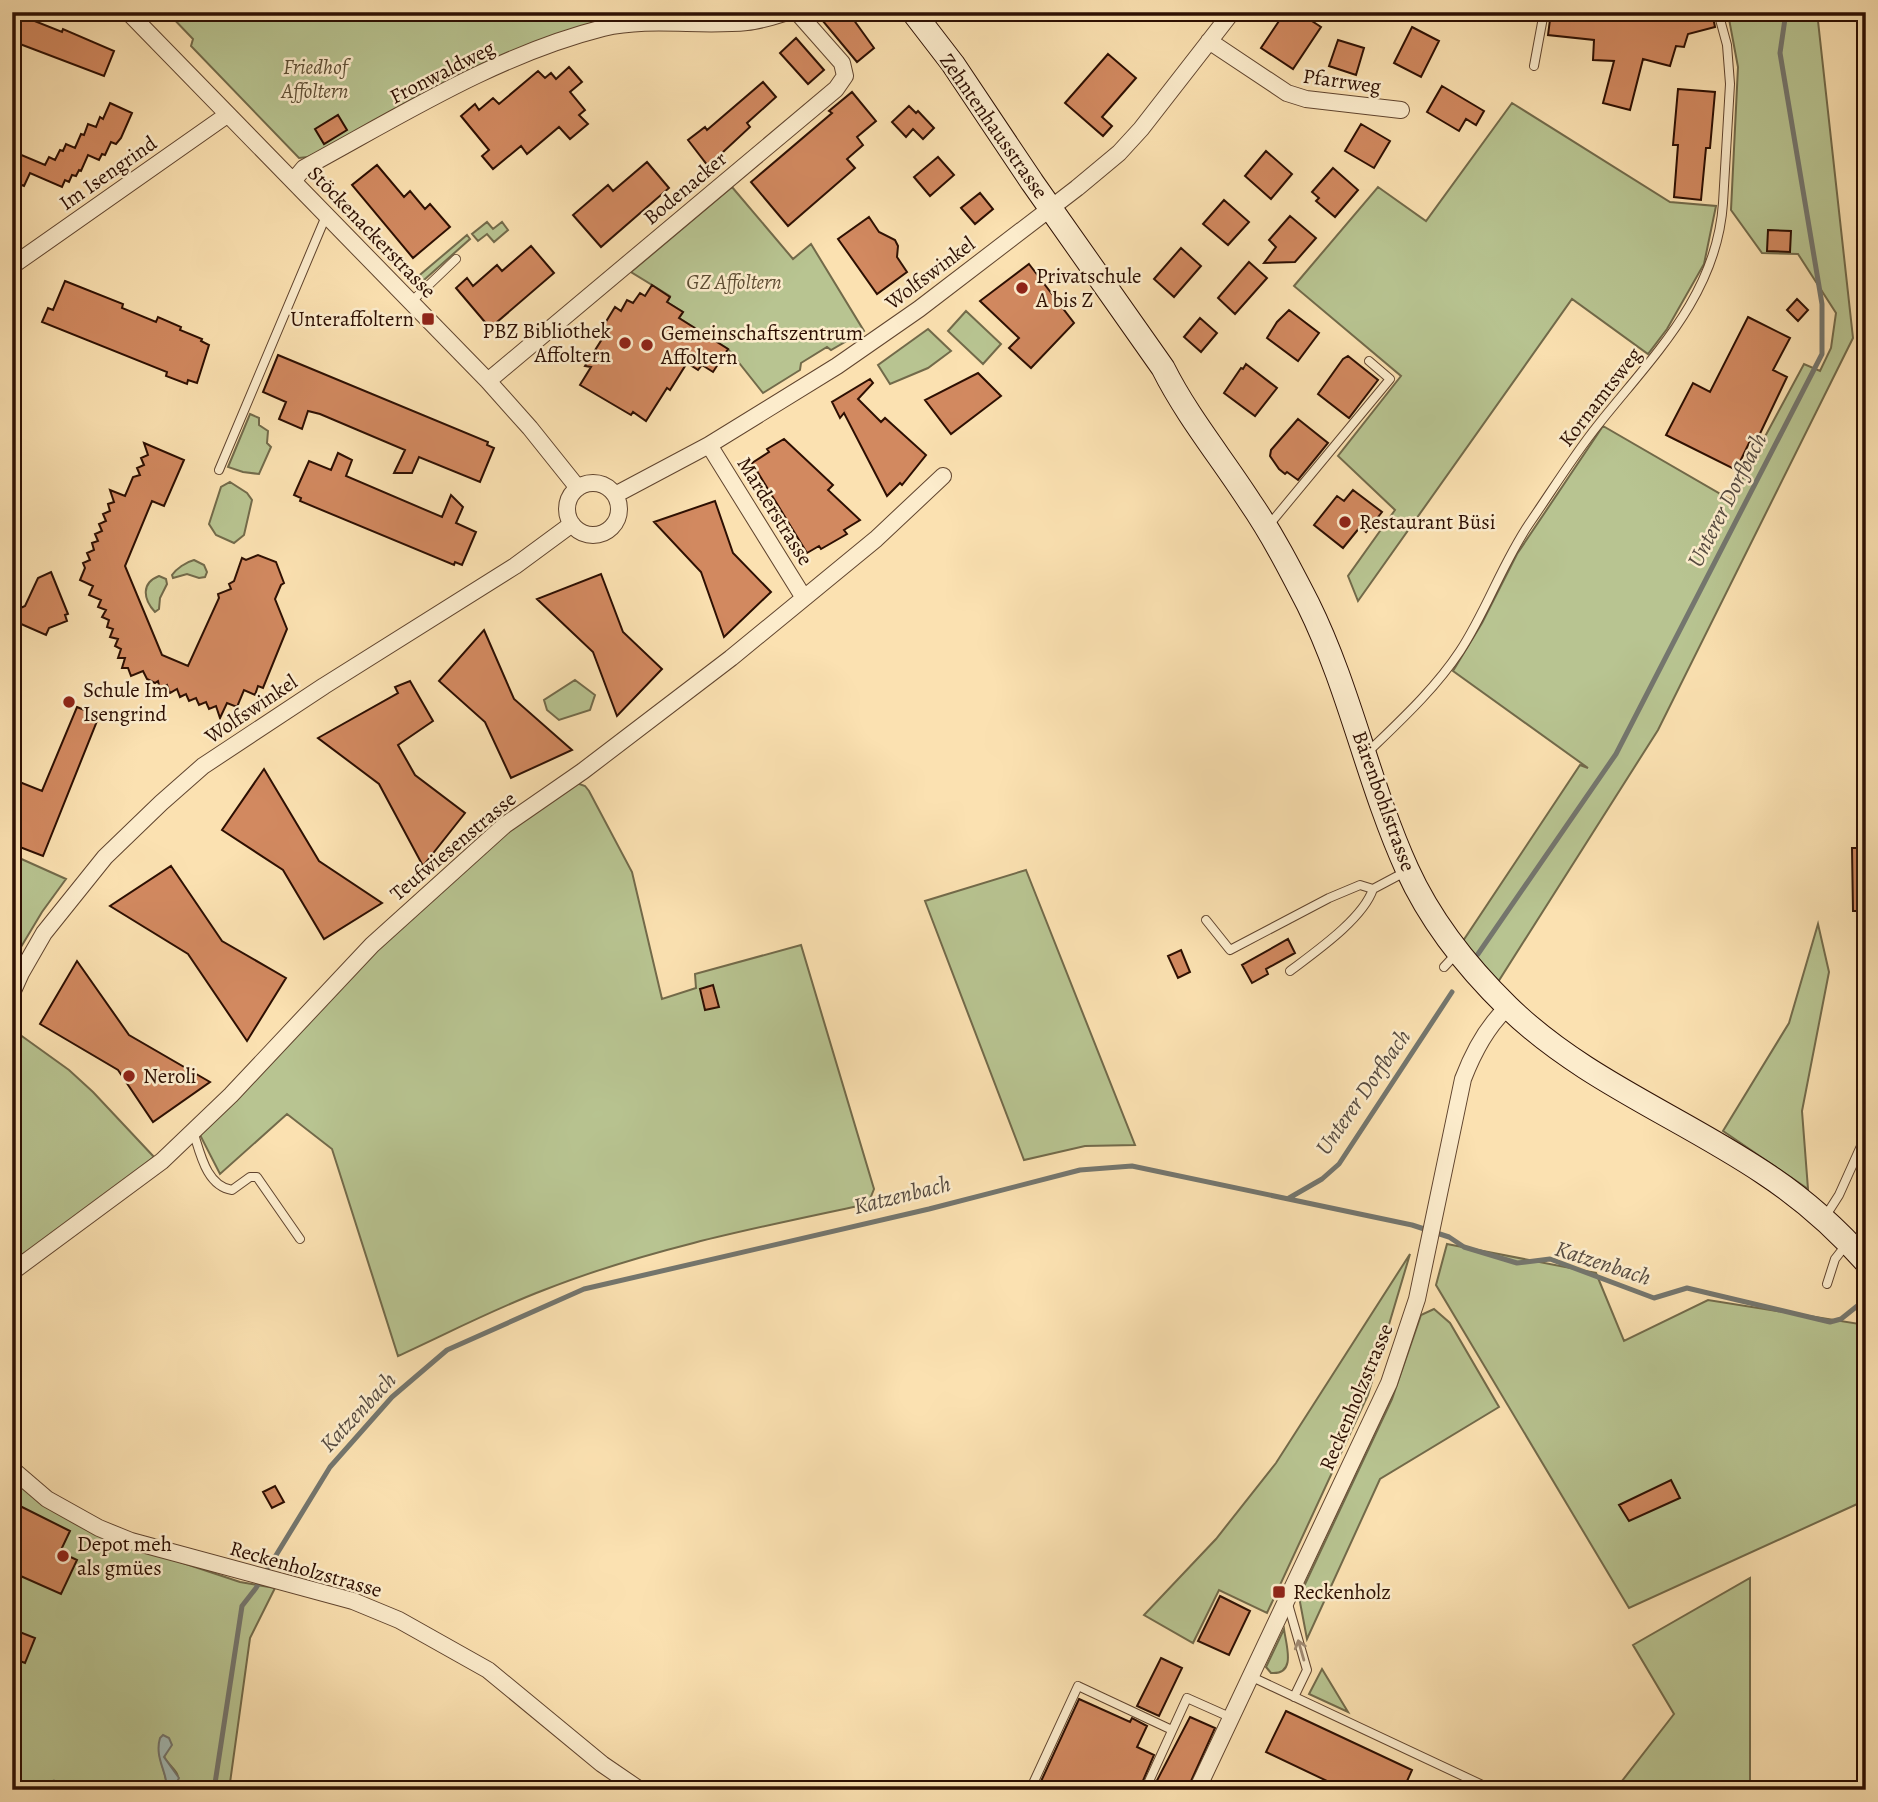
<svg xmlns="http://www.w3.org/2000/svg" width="1878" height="1802" font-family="Alegreya,serif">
<rect width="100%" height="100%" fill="#fbe1b1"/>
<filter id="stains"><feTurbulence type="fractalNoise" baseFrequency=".00286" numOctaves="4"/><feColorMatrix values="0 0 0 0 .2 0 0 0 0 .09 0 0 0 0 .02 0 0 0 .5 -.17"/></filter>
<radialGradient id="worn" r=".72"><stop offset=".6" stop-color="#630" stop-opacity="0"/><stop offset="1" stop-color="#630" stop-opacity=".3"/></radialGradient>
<path fill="#b8c491" stroke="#726a4a" stroke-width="2" d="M167,12H765L742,16H647L610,21L308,157L299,158L191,46L193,39Z
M1781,12H1817L1853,338L1658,730L1498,982L1463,941L1580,765L1588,768L1453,671L1482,623L1517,554L1603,426L1731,500L1804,364L1820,371L1831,348L1836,313L1798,254L1762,253L1731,210L1738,67L1729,19L1780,17Z
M1512,103L1670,202L1716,206L1704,264L1667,329L1648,354L1572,299L1358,601L1348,576L1395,510L1338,456L1401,376L1294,286L1378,187L1426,221Z
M732,187L793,259L811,244L864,331L831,350L827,347L801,363L800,370L763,393L728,349L679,318L683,312L667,302L670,296L631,272Z
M487,222L493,229L502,222L508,230L494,242L487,234L478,241L472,234Z
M467,235L470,239L424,280L415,279Z
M966,311L1001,344L983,364L948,331Z
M928,329L951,351L928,368L890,384L878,365Z
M250,414L259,418V425L268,431L267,443L271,447L259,474L243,472L228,467Z
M230,482L247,493L252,500L244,535L234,543L216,535L209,524L221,487Z
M194,560L204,565L207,572L205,577L199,578L187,574L173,578L172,575C176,569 186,562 194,560Z
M159,576L166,579L167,584L160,598L159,609L155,612C143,599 141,583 159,576Z
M575,680L595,695L590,710L559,720L547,710L544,700Z
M574,782L585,786L589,791L632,872L662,999L696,988L695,974L801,945L874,1189L868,1204C759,1227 648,1249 544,1290C494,1309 446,1334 398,1356L332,1149L287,1114L220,1174L199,1133L378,945L480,851Z
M17,857L66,879L42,912L12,962V872Z
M1026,870L1135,1145L1085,1146L1024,1160L925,901Z
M1818,924L1829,972L1802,1111L1808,1189L1723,1131L1789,1023Z
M12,1029L69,1070L93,1092L154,1157L12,1267Z
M1447,1244L1596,1273L1624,1341L1708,1300L1866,1325V1500L1629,1608L1436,1285Z
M1410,1254L1368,1395L1267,1613L1219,1590L1193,1643L1144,1615L1216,1539L1276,1463Z
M1434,1309L1450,1323L1499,1407L1380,1479L1307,1639L1299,1597L1392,1399L1421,1315Z
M12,1476L120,1542L240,1582L275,1588L250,1638L229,1790H173C184,1771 174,1773 164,1757L166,1753L159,1748C159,1763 168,1776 167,1790H26L12,1785Z
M1750,1578V1790H1615L1674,1714L1633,1645Z
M1284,1629C1286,1645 1297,1675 1271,1673L1266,1667Z
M1322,1669L1348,1712L1309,1694Z"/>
<path fill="#a3bbb6" stroke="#74766e" stroke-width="2" d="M163,1735L169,1738L172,1745L164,1757L179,1778L173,1790H167C168,1773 154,1758 160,1738Z"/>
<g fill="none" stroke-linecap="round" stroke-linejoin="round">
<path stroke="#74766e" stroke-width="5" d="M1478,954L1616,754L1822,354V304L1780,53L1786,12
M1289,1198L1322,1179L1339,1164L1452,992
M51,1790L54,1782
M214,1790L242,1606L256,1588L330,1467L392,1397L447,1350L584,1289L929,1209L1080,1170L1132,1166L1412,1225L1449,1237L1464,1247L1517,1263L1550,1259L1654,1298L1687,1288L1830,1322L1841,1319L1866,1299"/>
</g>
<path fill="#d28960" stroke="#2d0f02" stroke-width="2" d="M12,12L62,32L63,29L114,51L104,76L12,41Z
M841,12H848L874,48L857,62L822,20Z
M1285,12H1298L1321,27L1293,69L1261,48Z
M1551,12H1712L1715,27L1688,34L1684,47L1676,46L1670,66L1643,59L1630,110L1603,103L1614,61L1593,60L1594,40L1548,35Z
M1412,27L1439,41L1421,77L1394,63Z
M796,38L824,70L808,84L780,53Z
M1338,40L1364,48L1356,75L1329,66Z
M1108,54L1136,78L1102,117L1112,126L1103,136L1065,103Z
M569,67L582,82L570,92L585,110L579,115L588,124L570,139L559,127L527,154L521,146L493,169L482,156L489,150L461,116L475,104L479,110L493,98L499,104L538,71L545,78L551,73L556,79Z
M763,82L776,97L747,123L750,127L708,166L688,140L705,127L707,130Z
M1442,86L1484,111L1476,125L1466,119L1459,131L1427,112Z
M1678,89L1715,92L1710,148H1706L1701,200L1674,197L1678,145H1673Z
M852,92L876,121L857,137L863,145L847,159L855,168L788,226L751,182L832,113L829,111Z
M110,103L132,113L121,138L116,144L111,142L105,155L102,154L99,160L88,155L81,171L79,170L76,176L72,175L69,182L65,180L62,187L30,173L24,186L12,181V151L45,165L49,157L55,160L60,150L63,151L66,144L75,148L81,134L84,135L88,124L96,127L100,117L103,119Z
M909,106L916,113L918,111L934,128L923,139L913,129L906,137L892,122Z
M338,115L347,130L324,144L315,129Z
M1361,124L1390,141L1374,168L1345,151Z
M1266,151L1292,174L1271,199L1245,176Z
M938,157L954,175L930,196L914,177Z
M647,162L669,188L601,247L573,215L608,185L613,191Z
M377,165L404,197L410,191L425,209L430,204L450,227L413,258L352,185Z
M1333,168L1358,190L1335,217L1316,201L1319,198L1312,192Z
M980,193L993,209L975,224L961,208Z
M1224,200L1249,222L1228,245L1203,224Z
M1290,216L1316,238L1295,262L1264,263L1276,247L1269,240Z
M869,217L879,232L895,240L898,246L897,257L907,272L877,294L838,239Z
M1768,230L1791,231L1790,252L1767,251Z
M531,246L554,273L490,328L456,288L467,278L473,286L497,265L502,271Z
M1181,248L1201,266L1174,297L1154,279Z
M1249,262L1267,278L1235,314L1218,298Z
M1029,264L1074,323L1031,368L1009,348L1019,338L980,301Z
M65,281L123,304L122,308L156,322L158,317L181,327L180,330L202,339L201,341L209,345L197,383L188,380L187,384L166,376L167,372L42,322L48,308L53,310Z
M652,285L670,297L667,302L683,312L679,318L728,349L713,372L702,365L698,370L687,363L670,390L667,388L646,421L633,412L631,415L580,385L591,367L585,366L609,328L604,325L615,307L621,311L627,300L633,303L640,293L645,296Z
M1797,299L1808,310L1798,321L1787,310Z
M1289,310L1319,333L1298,361L1267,338L1277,322Z
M1748,317L1790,338L1773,370L1787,377L1756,442L1751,439L1736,470L1666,435L1693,383L1710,392Z
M1200,318L1217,333L1201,352L1184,337Z
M278,355L488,442L487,445L494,448L480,482L419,457L412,473H394L405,450L320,414L308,411L302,429L279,419L286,402L263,392Z
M1348,356L1378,380L1349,418L1318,394L1343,359Z
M1246,364L1277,388L1255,416L1224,393L1241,368L1243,369Z
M978,373L1001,396L951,434L925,400Z
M870,379L873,383L858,399L881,422L885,418L926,455L902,485L900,483L887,496L844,413L840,418L832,402Z
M1298,419L1328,443L1298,480L1287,472L1285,474L1279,469L1270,456L1271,450Z
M784,439L833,485L828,490L860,520L844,530L847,534L821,549L819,546L807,553L752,463L769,452L767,449Z
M144,443L184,460L164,506L152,501L125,566L162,655L188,666L219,598L218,594L231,589L229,584L234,581L242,558L246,560L258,555L276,562L284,583L281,585L275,599L287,629L263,688L258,686L255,695L244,690L237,707L227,703L220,718L216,706L209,709L206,702L199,705L196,698L189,701L186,694L180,697L177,689L170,693L167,685L160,689L158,681L155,683L147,679L143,671L131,676L128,668H122L125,658H118L121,649L115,646L118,639L110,637L113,629L107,627L109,620L102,617L106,610L98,607L101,600L89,595L93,586L80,580L85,568L83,563L90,560L87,553L94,550L92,543L98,541L95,534L102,531L99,524L106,521L103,514L110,511L108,504L114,502L110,490L125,496L133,477L140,475L137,468L144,465L141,458L148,455Z
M338,453L352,460L346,476L442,517L451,495L463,507L456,523L476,532L462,565L455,562L454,565L300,501L301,498L294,495L309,461L331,470Z
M1353,490L1382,512L1366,532L1360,527L1343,548L1314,525L1337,496L1344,501Z
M715,501L733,553L771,592L724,637L701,572L654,522Z
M51,572L68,614L65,615L67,621L49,628L46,635L12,620V612L25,606L38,578Z
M601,574L623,632L662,669L617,716L593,652L537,599Z
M484,630L514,699L572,750L511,778L485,722L439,681Z
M410,681L433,721L398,745L415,775L465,813L423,866L379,784L318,738L398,693L395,687Z
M77,707L99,716L43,856L12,844V779L42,791Z
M264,769L319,861L382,903L324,939L283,870L222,830Z
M1852,848H1866V911H1853Z
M171,866L222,941L286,978L247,1041L188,954L110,906Z
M1288,939L1295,953L1266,969L1268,974L1252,983L1242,965Z
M1181,950L1190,972L1178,978L1168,956Z
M77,961L129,1035L210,1082L153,1122L118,1070L40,1024Z
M713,985L719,1007L705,1010L700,989Z
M1671,1480L1680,1498L1629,1521L1619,1505Z
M275,1486L284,1502L272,1508L263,1492Z
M12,1502L70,1531L60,1552L77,1560L61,1594L16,1574L18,1571L12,1568Z
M1220,1596L1250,1611L1229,1655L1198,1641Z
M12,1629L35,1638L25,1663L12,1658Z
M1161,1658L1182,1668L1159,1716L1137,1706Z
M1079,1699L1130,1722L1132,1718L1147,1726L1137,1747L1154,1755L1139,1790H1037Z
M1286,1711L1412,1770L1403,1790H1346L1266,1752Z
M1190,1717L1215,1728L1187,1790H1152Z"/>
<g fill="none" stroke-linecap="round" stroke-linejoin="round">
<defs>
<path id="lane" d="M1534,66L1544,12
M411,302L456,259
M219,470L326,216
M1269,525L1390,379L1369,361
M1367,753C1400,721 1435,689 1460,651C1487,610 1503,561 1531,521C1553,489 1574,455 1598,425C1652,357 1717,295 1723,203L1730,84L1727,45L1718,12
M1206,920L1230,950L1329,898L1360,885L1373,889L1405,872
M1444,967L1457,953
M1290,971C1315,952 1363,919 1373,889
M193,1131C200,1152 206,1186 232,1190L250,1177H257L300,1239
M1825,1217L1839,1195L1866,1135
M1827,1284L1835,1259L1846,1245
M1288,1604L1307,1670L1294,1697
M1252,1677L1493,1790
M1030,1790L1078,1686L1172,1730
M1145,1790L1187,1698L1232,1718"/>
<path id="street" d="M128,12L488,381L530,428L578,488
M1209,41L1287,93L1306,99L1401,110
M293,181L304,168C400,116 496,55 603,28C650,17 699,27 747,22C760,21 775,16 788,12
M12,266L227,115
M488,381L836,89L845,76L842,63L797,12
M709,445L804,598
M567 509a26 26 0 1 1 52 0a26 26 0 1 1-52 0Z
M615,495L709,445L837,366L919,309L1077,188L1119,153L1141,129L1232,12
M12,993L21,973L44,933L105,857L161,803L203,766L324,686L515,566L572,524
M12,1272L162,1161L231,1095L372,945L505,825L583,771L731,658L876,539L943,476
M12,1469L47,1499L99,1528L131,1541L353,1601L399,1620L488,1670L602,1764L640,1790
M1197,1790L1389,1383L1417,1299L1463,1079C1473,1053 1487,1026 1508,1007"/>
<path id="secondary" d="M913,12L953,64L1032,182L1163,368C1187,416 1221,457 1250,502C1272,534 1290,569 1308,604C1350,689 1368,783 1407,869C1431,922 1467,967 1508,1007C1582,1079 1679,1116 1764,1173C1802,1198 1836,1228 1866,1262"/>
</defs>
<use href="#lane" stroke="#60442e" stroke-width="10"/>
<use href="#street" stroke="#60442e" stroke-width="18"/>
<use href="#secondary" stroke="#2d0f02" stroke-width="25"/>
<use href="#lane" stroke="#fceccc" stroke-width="8"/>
<use href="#street" stroke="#fceccc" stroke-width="16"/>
<use href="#secondary" stroke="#fceccc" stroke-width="23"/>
</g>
<defs><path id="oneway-shaft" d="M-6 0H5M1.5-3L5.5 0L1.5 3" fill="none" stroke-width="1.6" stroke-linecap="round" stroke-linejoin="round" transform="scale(1.75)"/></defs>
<use stroke="#9f8971" href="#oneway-shaft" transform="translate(1301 1650) rotate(-106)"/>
<g fill="#8f2418" stroke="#fceccc" stroke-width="2.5">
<circle cx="1022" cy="288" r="7"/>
<rect x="421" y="312" width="14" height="14" rx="3.5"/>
<circle cx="625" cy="343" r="7"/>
<circle cx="647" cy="345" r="7"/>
<circle cx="1345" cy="522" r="7"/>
<circle cx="69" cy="702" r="7"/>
<circle cx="129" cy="1076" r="7"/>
<circle cx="63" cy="1556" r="7"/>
<rect x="1272" y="1585" width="14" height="14" rx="3.5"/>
</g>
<g text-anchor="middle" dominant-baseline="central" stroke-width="5" stroke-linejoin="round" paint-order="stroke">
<g font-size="21" font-style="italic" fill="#5e4e34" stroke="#fceccc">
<text x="315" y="67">Friedhof<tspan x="315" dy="24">Affoltern</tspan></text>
<text x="734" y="282">GZ Affoltern</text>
</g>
<g font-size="21" fill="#2d0f02" stroke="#fceccc">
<text transform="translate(442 72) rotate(-27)">Fronwaldweg</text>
<text transform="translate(1342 81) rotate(8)">Pfarrweg</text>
<text transform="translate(994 126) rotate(55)">Zehntenhausstrasse</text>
<text transform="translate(108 173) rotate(-35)">Im Isengrind</text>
<text transform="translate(685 188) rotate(-40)">Bodenacker</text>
<text transform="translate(372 232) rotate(46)">Stöckenackerstrasse</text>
<text transform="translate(930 273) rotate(-37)">Wolfswinkel</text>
<text transform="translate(1600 397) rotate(-52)">Kornamtsweg</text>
<text transform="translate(775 511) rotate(58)">Marderstrasse</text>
<text transform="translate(251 709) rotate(-34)">Wolfswinkel</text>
<text transform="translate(1384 801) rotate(70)">Bärenbohlstrasse</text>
<text transform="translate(453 846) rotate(-40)">Teufwiesenstrasse</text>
<text transform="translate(1356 1397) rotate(-67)">Reckenholzstrasse</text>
<text transform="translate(306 1569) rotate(16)">Reckenholzstrasse</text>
</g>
<g font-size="21" fill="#2d0f02" stroke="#fceccc" text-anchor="start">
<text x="1036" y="276">Privatschule<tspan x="1036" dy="24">A bis Z</tspan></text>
<text x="414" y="319" text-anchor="end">Unteraffoltern</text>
<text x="611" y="331" text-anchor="end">PBZ Bibliothek<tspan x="611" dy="24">Affoltern</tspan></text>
<text x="661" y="333">Gemeinschaftszentrum<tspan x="661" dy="24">Affoltern</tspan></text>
<text x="1359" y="522">Restaurant Büsi</text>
<text x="83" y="690">Schule Im<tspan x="83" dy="24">Isengrind</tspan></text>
<text x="143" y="1076">Neroli</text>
<text x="77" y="1544">Depot meh<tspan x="77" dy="24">als gmües</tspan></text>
<text x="1293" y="1592">Reckenholz</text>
</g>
<g font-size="23" font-style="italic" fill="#564b41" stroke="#fceccc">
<text transform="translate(1727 500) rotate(-63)">Unterer Dorfbach</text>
<text transform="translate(1363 1092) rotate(-55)">Unterer Dorfbach</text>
<text transform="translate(902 1195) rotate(-14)">Katzenbach</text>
<text transform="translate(1603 1263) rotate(18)">Katzenbach</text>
<text transform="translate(358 1412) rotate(-47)">Katzenbach</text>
</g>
</g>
<rect width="1878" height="1802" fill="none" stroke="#fbe1b1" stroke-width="42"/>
<rect x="14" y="14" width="1850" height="1774" fill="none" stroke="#2d0f02" stroke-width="3.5"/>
<rect x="21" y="21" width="1836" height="1760" fill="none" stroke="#2d0f02" stroke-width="2"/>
<rect width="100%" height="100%" filter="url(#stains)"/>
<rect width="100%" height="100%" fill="url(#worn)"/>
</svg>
